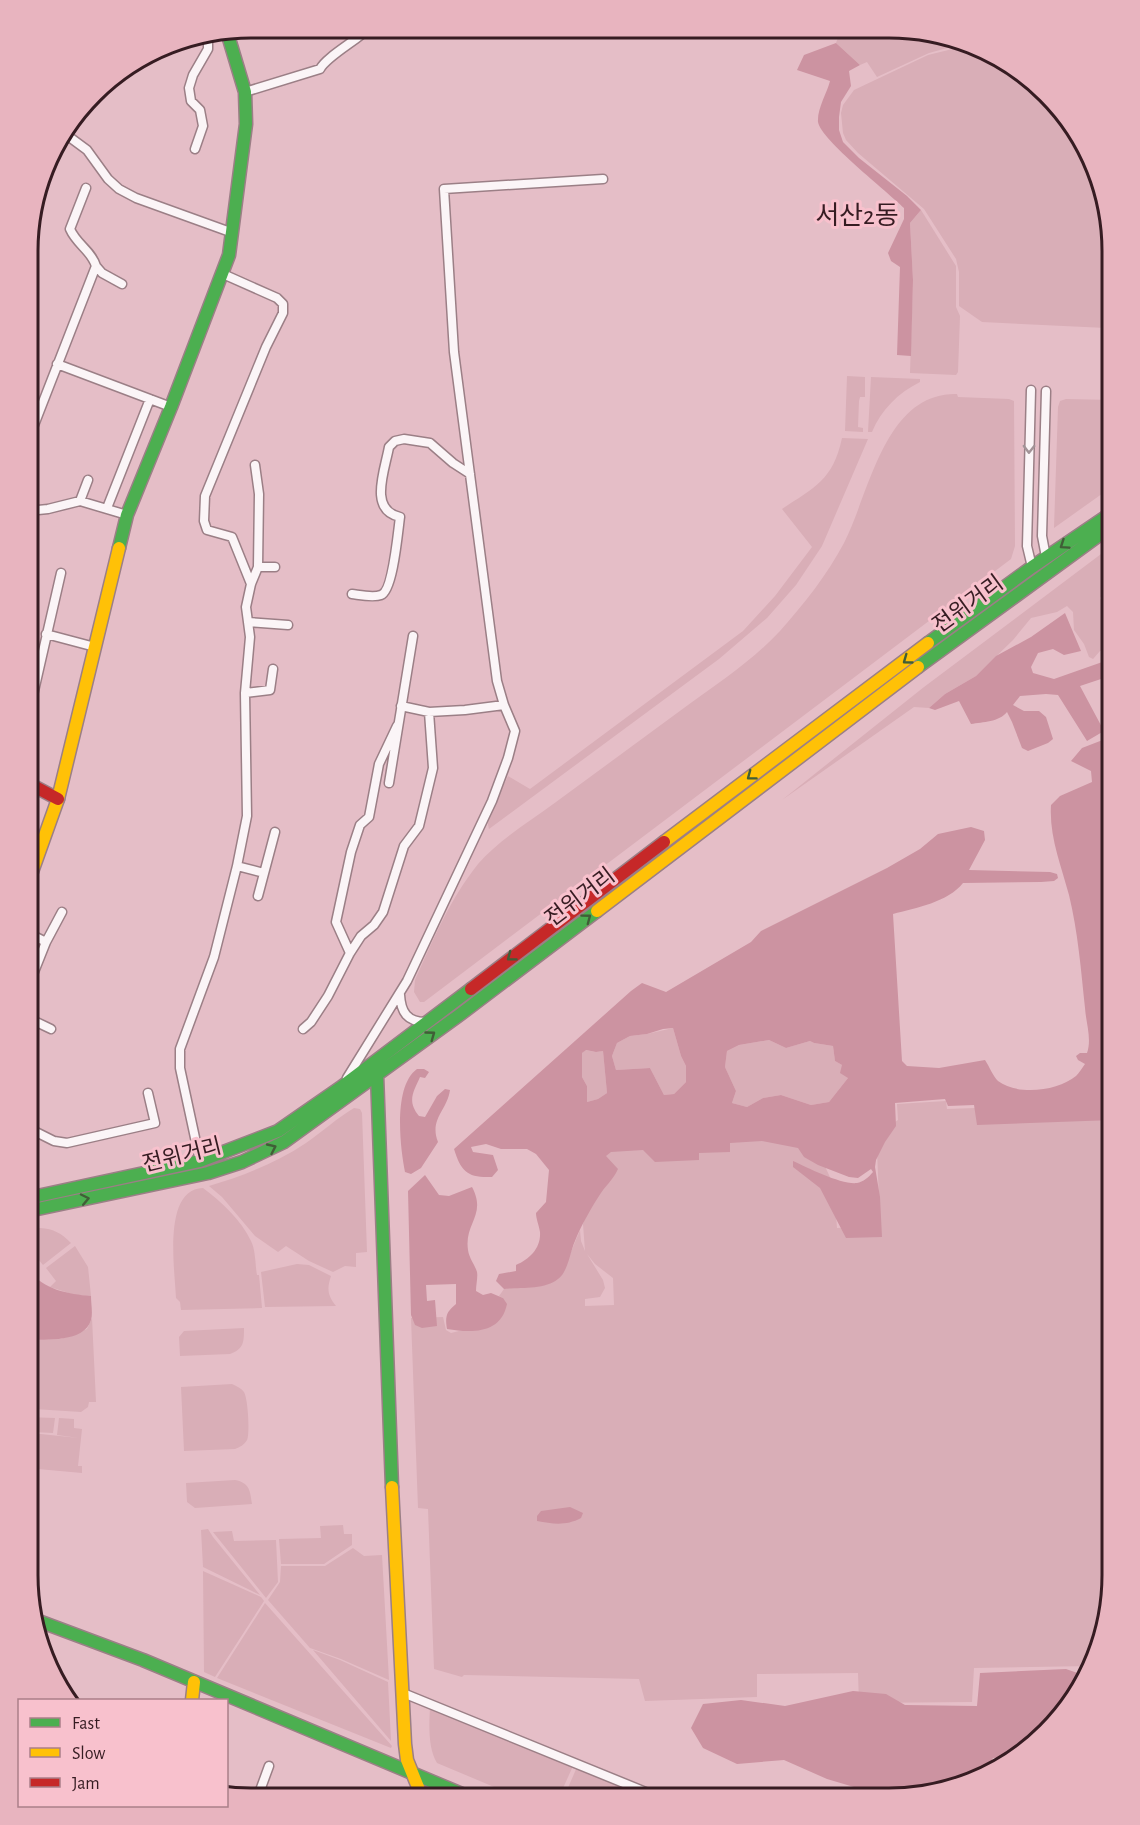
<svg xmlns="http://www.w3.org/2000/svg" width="1140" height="1825" font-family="'Alegreya Sans','Noto Sans KR',sans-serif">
<rect width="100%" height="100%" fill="#e5bec7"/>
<path fill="#d9aeb7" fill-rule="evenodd" d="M841,29H919L969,42L929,53L877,77L867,62L860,65L836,43Z
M973,44L1026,73L1067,115L1096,165L1113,251V313L1106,328L982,322L959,306V272L956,259L924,209L858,153L846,140L843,133L841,113L843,105L854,90L928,55Z
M921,210L956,266V307L960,316L958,372L956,375L910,373L913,280L910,223Z
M847,376L865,377V397H860L859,401L858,427L863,428V432L845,431Z
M871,377L920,379V382C898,393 881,410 872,432H868Z
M957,394L958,397L1009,399L1014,401L1015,546L1011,559L424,1002H420L414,992L415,980C433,940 450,899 478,864C499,840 530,821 556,802C600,770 644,737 688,705C720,682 753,660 780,631C804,604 827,575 844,543C870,492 885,392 957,394Z
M1066,399L1113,400V486L1054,528L1058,407L1060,401Z
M842,438L868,439L822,546L796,585L767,618L719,659L489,829L487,820L508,776L530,789L743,631L775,596L812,547L782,509C815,487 833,480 842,438Z
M1113,545V586L1105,591L1100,598L1113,627V652L1100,651L1093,659L1089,657L1084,644L1074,630L1073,612L1067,606L1057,612L1031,618L1013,640L976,676L945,694L929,708L914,707L782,800L924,687Z
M673,1028L681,1056L686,1066V1082L674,1094L664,1095L650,1068L616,1070L612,1056L617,1043L630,1036L647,1034Z
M769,1040L786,1048L810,1041L814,1043L833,1046L835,1061L842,1065L848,1078L829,1102L811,1105L781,1095L763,1098L747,1107L732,1103L736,1091L725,1067L727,1051L739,1045Z
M585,1050L596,1052L603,1051L607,1093L598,1099L587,1102V1086L582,1077L581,1063L582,1053Z
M946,1101L947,1109L1113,1103L1112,1589L1101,1647L1091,1666L974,1668L972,1702L859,1703L858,1673L757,1674V1697L645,1701L639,1679L464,1675L462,1677L434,1669L428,1509L418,1508L411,1318L443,1317L446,1330L451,1333L463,1330L503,1298L499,1296L504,1289L561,1276L580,1230L581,1241L585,1251L583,1224L601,1149L783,1136L818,1151L834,1186L837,1228L880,1226L877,1150L887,1127L898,1120L897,1104ZM587,1254L595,1264L613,1278L614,1305L585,1306V1299L600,1297L605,1288L603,1280Z
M354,1108L360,1109L362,1113L367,1252L356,1253V1267L345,1266L333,1272L309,1261L286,1246L278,1252L255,1236L222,1197L209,1186C243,1176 276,1163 306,1143C322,1132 337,1118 354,1108Z
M203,1188C222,1202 241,1220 251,1241C256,1251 255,1265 257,1275H259L262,1308L181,1310L180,1302L176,1298C175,1271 162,1189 203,1188Z
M40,1228C54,1229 61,1233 71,1243L43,1265L33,1253L30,1255L27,1247V1230Z
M75,1246L88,1267L91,1296L75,1295L50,1287L56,1281L46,1268Z
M297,1264L309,1265L331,1276C327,1288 327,1295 336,1306L265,1307L261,1272Z
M92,1318L96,1402H89L88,1407L81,1412L34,1409V1404H27V1340L61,1339L87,1329Z
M244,1328C244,1342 244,1349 230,1354L180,1356L179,1337L184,1331Z
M232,1384C236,1386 241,1388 244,1392C248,1399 250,1434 247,1440C244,1445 240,1447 235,1449L184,1451L181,1387Z
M27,1417L55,1418L53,1433L32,1432L31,1433L79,1438L57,1435L59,1418L74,1419V1428L82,1429L78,1466H82V1473L27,1468Z
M235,1480C250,1483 250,1491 252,1504L195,1508L187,1502L186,1483Z
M343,1525L344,1534H352V1545L324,1564H281L279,1539L321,1538L320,1526Z
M208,1529L213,1537L260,1595L203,1567L201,1530Z
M232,1531L234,1541L276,1540L278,1582L266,1598L213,1532Z
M353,1548L364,1556L382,1555L389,1680L341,1659L310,1648L268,1600L280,1582L281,1566H325Z
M203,1571L261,1597L264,1601L215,1677L204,1672Z
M265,1603L392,1746L391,1748L217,1678Z
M313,1650L340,1660L388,1682L391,1741Z
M430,1708L573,1766L559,1797H518L437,1763C428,1748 429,1725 430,1708Z
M577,1767L648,1797H564Z"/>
<path fill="#cc93a1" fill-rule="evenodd" d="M836,43L860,65L849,71L851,86L841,102L839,117V130L843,142L859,158L907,196L921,210L910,223L913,280L911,356L897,355L900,267L891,261L888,253L904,219V208C888,192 821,140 818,122C817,109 827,93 830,81L797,70L804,55Z
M1065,613L1081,651L1064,655L1053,649L1038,653L1031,667L1033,673L1054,679L1108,660L1113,669L1107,677L1080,686L1104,731L1087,741L1058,695L1046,694L1020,696L1013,705L1024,711H1039L1046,717L1053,739L1048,743L1028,751L1022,748L1012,722L1007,712C999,722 983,722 971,724L959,701L935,710L929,708L945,694L976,676L996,656L1031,637Z
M1113,736V1120L977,1125L974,1105L948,1106L945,1099L895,1103L896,1126L885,1142L876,1160L875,1167L880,1197L882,1237L846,1238L820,1188L793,1167V1161C808,1168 842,1185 857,1183C863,1182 869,1177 873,1172L871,1169L858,1178L849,1177L818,1165L804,1157L798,1148L762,1141L730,1143V1152L699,1153V1160L655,1162L643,1150L611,1152L606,1156L618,1169C613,1180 605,1186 599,1196C590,1210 581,1226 575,1241C570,1252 568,1272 558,1279C545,1290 520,1287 504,1289L496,1281L499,1274L516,1271V1265C530,1259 541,1248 540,1232C539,1225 536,1219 536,1213L546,1202L549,1170L536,1154L527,1149H501L486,1144L471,1147L473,1152L493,1155L498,1170L492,1177C468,1178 461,1172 454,1149L631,991L642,983L666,992L751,942L761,931L887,868L920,849L938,834L971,827L984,831L985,840L969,870L1050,872L1057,874L1058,878L1054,881L1041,882L963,883C948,902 916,908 893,914L902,1061L907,1066L939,1068L985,1060C989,1066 993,1076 998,1081C1018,1096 1058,1091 1076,1076C1079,1073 1082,1068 1085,1064L1078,1060L1076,1056L1080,1053H1087C1092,1039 1086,1023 1085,1008C1081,970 1078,932 1069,895C1061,865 1049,836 1051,805L1060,796L1092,782L1091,771L1071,761L1082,748ZM673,1028L681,1056L686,1066V1082L674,1094L664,1095L650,1068L616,1070L612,1056L617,1043L630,1036L647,1034L663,1029ZM769,1040L786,1048L810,1041L814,1043L833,1046L835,1061L842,1065L840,1073L848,1078L829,1102L811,1105L781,1095L763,1098L747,1107L732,1103L736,1091L725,1067L727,1051L739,1045ZM586,1050L596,1052L603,1051L607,1093L598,1099L587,1102V1086L582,1077V1053Z
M417,1069H424L429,1072L425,1078L420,1077C413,1093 407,1101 419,1116L425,1117L437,1096L445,1089L450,1090C447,1111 429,1119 438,1142L421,1168L411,1174L405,1172C400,1147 393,1086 417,1069Z
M425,1175L439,1195L449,1196L472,1187C487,1215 464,1223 468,1250C469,1258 475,1265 477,1272C478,1277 476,1285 476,1291L483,1295L491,1293L503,1298L507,1304C501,1334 472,1333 447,1329C445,1317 446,1312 456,1304V1284L426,1285L427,1301L435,1300L437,1326L422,1328L415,1325L411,1315L408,1191Z
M27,1266C39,1289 67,1294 91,1296C91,1304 93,1313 91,1320C84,1343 46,1339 27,1340V1305L30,1299L27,1290Z
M570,1507L583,1513L581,1518C566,1526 553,1524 537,1521V1516L541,1511Z
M1066,1669L1086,1676L1067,1710L1025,1752L1018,1756L993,1758L987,1768L994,1770L975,1781L891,1798L827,1779L784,1760L737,1764L703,1748L691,1728L703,1704L741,1700L785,1706L853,1691L886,1694L905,1705L977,1706L980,1673Z"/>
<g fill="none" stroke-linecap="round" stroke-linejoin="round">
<defs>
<path id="street" d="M245,92L320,69C327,56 358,40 370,27
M64,133L87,150L108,179L119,189L136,198L233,233
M195,149L203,126L200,110L191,101L189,88L193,75L208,49V35
M96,266L102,273L122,284
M223,274L277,298L283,304V313L266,347L205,496L204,521L207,530L232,537L251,584
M57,364L171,407
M1031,390L1027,546L1032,567
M29,438L96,266C91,250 77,245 70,229L86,188
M80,501L88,480
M107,508L150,399
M28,511L48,509L80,501L127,515
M1046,557L1042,536L1046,391
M258,567H275
M352,594C360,595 373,598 381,595C393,591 398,531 400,517C368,510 385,470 389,447L395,441L404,439L430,443L453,463L470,474
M248,622L288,625
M46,634L95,647
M245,693L270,690L273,669
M401,706L429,712L465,710L504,705
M28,717L61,573
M389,783L413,636
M237,866L264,873
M258,896L275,832
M28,933L46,942
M350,953L336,922L351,852L360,825L369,817L379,764L397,726
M28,987L46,942L62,912
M400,995C401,1012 407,1022 426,1022
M28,1018L51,1029
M303,1029L311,1022L328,996L350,953L361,936L374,925L383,912L404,846L419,826L433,768L429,712
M347,1078L407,981L492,801L508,758L515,731L504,705L497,681L454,352L444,189L603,179
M28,1128L54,1141L67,1143L155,1123L148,1093
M200,1161L180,1068V1049L214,957L237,866L247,816L245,693L250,637L246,607L251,584L258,567L259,494L255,465
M403,1693L658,1797
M258,1796L269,1766"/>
<path id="fast" d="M119,548L127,515L171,407L229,255L246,124L245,92L227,32
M928,643L1032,567L1113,512
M918,667L1113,525
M377,1075L392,1487
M28,1198L200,1161L278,1131L340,1088L471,989
M28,1211L208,1173L242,1162L284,1142L458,1016L597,911
M36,1620L143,1660L469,1797"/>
<path id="slow" d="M664,842L928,643
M28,883L58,799L119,548
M597,911L918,667
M392,1487L405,1744L407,1760L422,1797
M192,1700L194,1682"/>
<path id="jam" d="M28,783L58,799
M471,989L664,842"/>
</defs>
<use href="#street" stroke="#9b7f86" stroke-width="11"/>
<use href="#fast" stroke="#9b7f86" stroke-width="15"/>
<use href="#slow" stroke="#9b7f86" stroke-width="15"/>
<use href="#jam" stroke="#9b7f86" stroke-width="15"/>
<use href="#street" stroke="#fbf5f7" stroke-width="8"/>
<use href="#fast" stroke="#4caf50" stroke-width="12"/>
<use href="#slow" stroke="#ffc107" stroke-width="12"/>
<use href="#jam" stroke="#c62828" stroke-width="12"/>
</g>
<defs><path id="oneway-chevron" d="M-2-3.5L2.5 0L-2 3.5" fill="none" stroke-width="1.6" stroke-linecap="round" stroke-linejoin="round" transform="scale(1.5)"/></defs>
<use stroke="#a29397" href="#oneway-chevron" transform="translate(1029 449) rotate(91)"/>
<g stroke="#405e37">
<use href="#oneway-chevron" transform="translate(1064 545) rotate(146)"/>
<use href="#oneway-chevron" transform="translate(907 660) rotate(144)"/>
<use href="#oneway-chevron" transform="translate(751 776) rotate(143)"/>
<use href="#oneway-chevron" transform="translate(587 918) rotate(-37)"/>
<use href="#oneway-chevron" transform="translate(511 957) rotate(143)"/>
<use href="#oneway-chevron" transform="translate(431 1035) rotate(-36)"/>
<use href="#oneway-chevron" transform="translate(272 1148) rotate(-25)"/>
<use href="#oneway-chevron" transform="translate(85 1199) rotate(-12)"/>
</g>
<g text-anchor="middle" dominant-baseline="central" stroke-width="6" stroke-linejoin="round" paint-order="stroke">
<g font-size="22" fill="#361c22" stroke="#f8c1cd">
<text transform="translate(968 604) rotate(-36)">전위거리</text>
<text transform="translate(580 897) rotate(-37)">전위거리</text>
<text transform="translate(182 1155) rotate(-14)">전위거리</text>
</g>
<g font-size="26" fill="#361c22" stroke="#f8c1cd">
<text x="857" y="216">서산2동</text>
</g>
</g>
<path d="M0 0H1140V1825H0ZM251 38H889A213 213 0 0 1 1102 251V1575A213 213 0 0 1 889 1788H251A213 213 0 0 1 38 1575V251A213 213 0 0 1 251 38Z" fill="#e8b4bf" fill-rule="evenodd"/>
<path fill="none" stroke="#361c22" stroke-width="3" d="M251 38H889A213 213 0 0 1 1102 251V1575A213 213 0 0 1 889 1788H251A213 213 0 0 1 38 1575V251A213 213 0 0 1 251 38Z"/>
<rect x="18" y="1699" width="210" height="108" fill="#f8c1cd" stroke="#aa7f89" stroke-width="1.5"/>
<rect x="30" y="1718" width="30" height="9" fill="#4caf50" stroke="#aa7f89" stroke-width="1.5"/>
<text x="72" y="1729" font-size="18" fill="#361c22">Fast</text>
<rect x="30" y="1748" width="30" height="9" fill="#ffc107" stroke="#aa7f89" stroke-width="1.5"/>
<text x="72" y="1759" font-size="18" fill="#361c22">Slow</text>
<rect x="30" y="1778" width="30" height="9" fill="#c62828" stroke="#aa7f89" stroke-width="1.5"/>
<text x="72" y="1789" font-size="18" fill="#361c22">Jam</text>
</svg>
